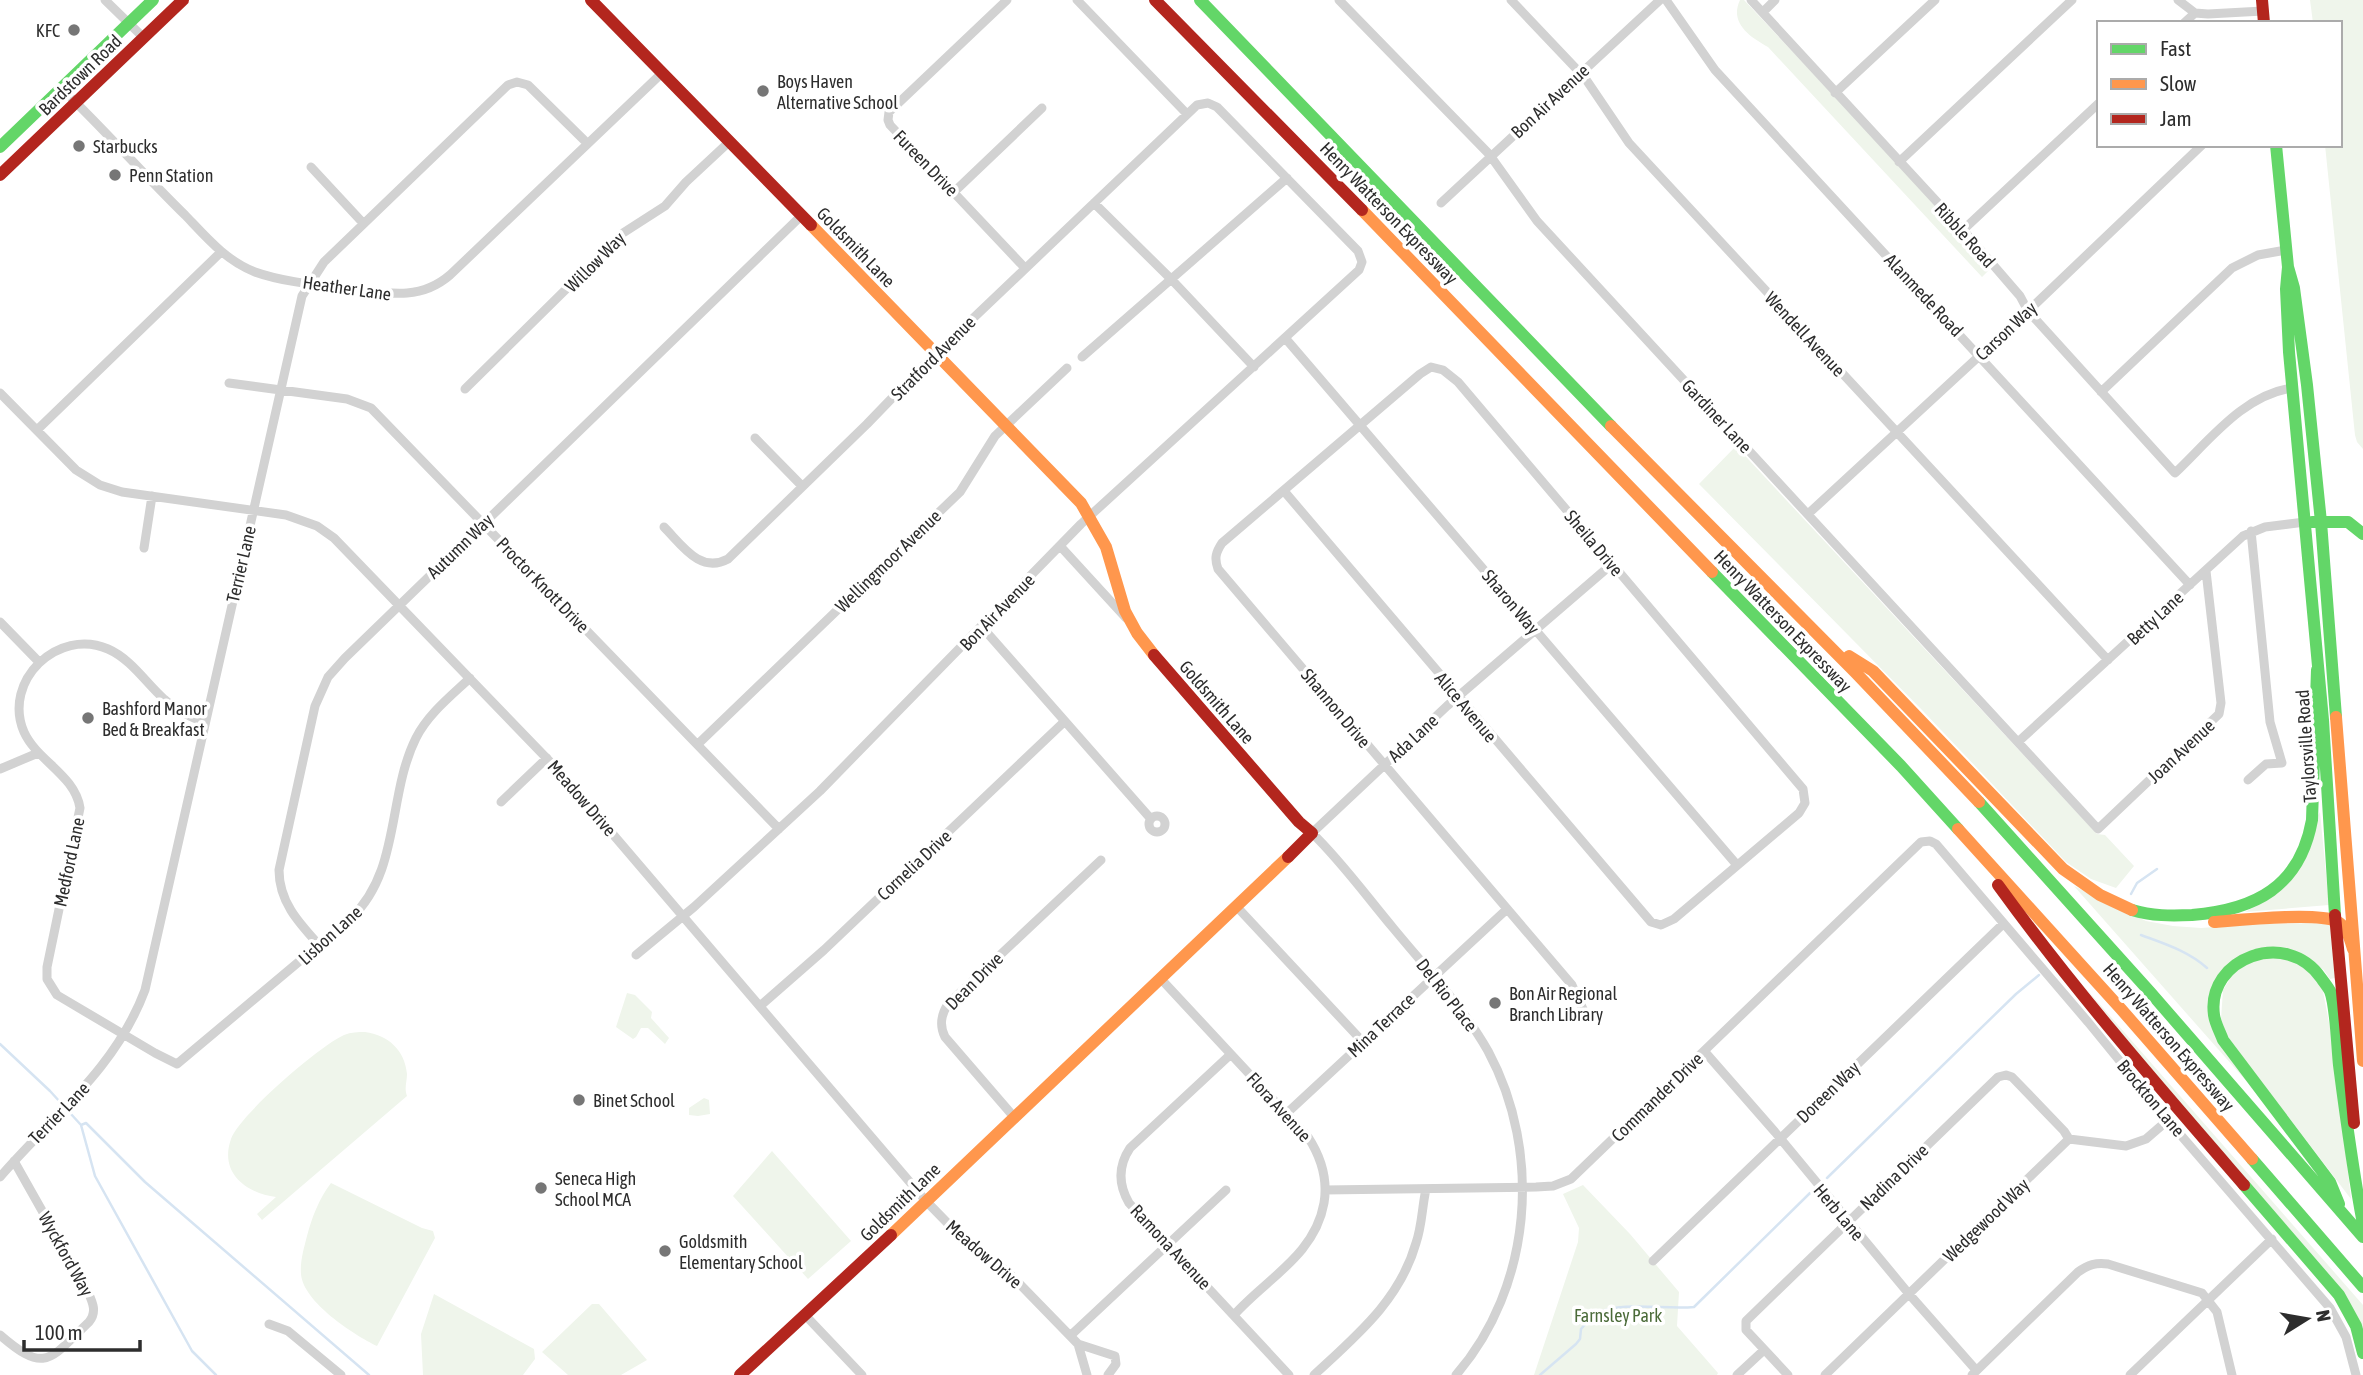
<svg xmlns="http://www.w3.org/2000/svg" width="2363" height="1375" font-family="'Asap Condensed',sans-serif">
<rect width="100%" height="100%" fill="#fff"/>
<path fill="#eff5eb" d="M1740,0H1744L1945,214L1991,268L1982,277L1768,47C1750,37 1729,23 1740,0Z
M2310,0H2363V449L2357,442L2355,435L2325,145H2340V23H2313Z
M1736,446L2097,834L2105,835L2134,866L2116,888L2091,879L2066,862L1923,711L1699,484Z
M2320,812L2329,905L2245,912L2269,899Z
M2074,886L2146,921L2173,926L2201,928L2257,924L2330,923L2335,978L2330,979L2323,969L2253,949L2211,1001L2248,1083Z
M2289,957L2321,981L2334,1049L2351,1199L2245,1060L2226,1034L2221,1019L2223,990L2233,974L2256,958Z
M2082,984L2363,1305V1333Z
M627,993L635,995L652,1012L651,1018L669,1038L665,1044L648,1028H641L636,1037L633,1039L616,1027Z
M365,1032C388,1035 405,1050 407,1074C407,1082 404,1088 407,1096L262,1220L257,1214L276,1197C246,1193 219,1173 231,1139C239,1115 321,1045 344,1035C351,1032 358,1032 365,1032Z
M704,1098L709,1100L710,1114L698,1116L689,1115V1108Z
M772,1151L851,1241L808,1279L733,1196Z
M331,1183L422,1228L433,1231L435,1238L377,1346C354,1335 303,1302 301,1274C300,1261 304,1248 307,1236C312,1217 319,1199 331,1183Z
M1583,1185L1630,1234L1679,1292L1677,1326L1718,1373L1717,1375H1534L1578,1242L1579,1228L1563,1194Z
M434,1294L534,1349L535,1359L523,1375H423L421,1334Z
M592,1304H599L647,1360L621,1375H568L542,1352Z"/>
<g fill="none" stroke-linecap="round" stroke-linejoin="round">
<path stroke="#d6e4f2" stroke-width="2.5" d="M2131,894L2137,883L2157,869
M2141,935C2165,944 2188,951 2207,968
M0,1044L50,1091L81,1125L95,1176L192,1351L216,1375
M81,1125L86,1123L145,1182L369,1375
M1827,1178L2016,994L2039,975
M1540,1375L1576,1344L1580,1339L1581,1329C1586,1323 1591,1317 1598,1313C1621,1301 1667,1310 1694,1307L1810,1193"/>
<path stroke="#d2d2d2" stroke-width="9" d="M105,0L144,38
M1007,0L889,112L888,120L890,125L1025,268
M1077,0L1187,114
M1339,0L1489,154L1537,221L2098,829L2219,714L2221,703L2206,571
M1511,0L1585,78L1629,143L2108,660
M1666,0L1715,70L2190,585
M1751,0L1963,230L2020,296L2028,311L2175,473C2209,441 2243,395 2292,388
M2178,0L2195,13L2208,14L2263,11
M1763,12L1775,0
M2184,23L2195,13
M62,89C105,130 143,174 185,215C206,237 226,261 255,272C286,283 322,285 355,289C390,294 421,300 450,275L662,73
M1835,93L1935,0
M1899,162L2072,0
M311,167L363,223
M954,192L1042,108
M1094,203L1172,280L1254,367
M1441,203L1660,0
M1963,230L2099,103
M1286,339L1737,865
M1082,357L1287,178
M229,383L347,399L371,408L779,829
M465,389L623,233L665,206L686,182L729,142
M2101,392L2232,268L2258,255L2286,250
M0,393L76,470L100,485L122,492L286,515L317,526L334,538L558,770L926,1201L964,1240L1008,1272L1078,1344L1087,1375
M37,430L221,252
M755,438L802,486
M1284,491L1651,922L1661,925L1674,919L1799,813L1805,803L1803,789L1458,382L1443,370L1431,367L1420,374L1222,543C1216,552 1214,558 1218,569L1572,985L1583,1009
M1808,514L2028,311L2202,145
M1061,547L1126,618
M144,548L152,496
M0,622L39,662
M982,627L1151,819
M205,723C190,716 176,711 164,699C146,683 131,659 108,649C58,627 2,681 24,732C37,761 75,775 80,808L47,967V979L57,995L155,1053L177,1064L351,918C401,871 387,796 416,738C428,714 451,696 470,678
M2018,742L2243,536L2265,527L2305,522
M698,744L960,492L995,436L1067,368
M0,769L38,753
M2248,780L2266,764L2282,763L2270,722L2251,531
M501,802L547,758
M1149 824a8 8 0 1 1 16 0a8 8 0 1 1-16 0Z
M1237,907L1363,1042
M319,945C299,923 279,902 279,870L315,706L328,677L345,658L801,216
M636,955L694,907L820,791L1081,524L1359,270L1362,262L1358,251L1217,107L1208,103L1197,105L923,366L867,424L728,559C700,574 682,545 664,527
M1161,979L1308,1137C1321,1157 1328,1179 1324,1203C1315,1255 1266,1279 1234,1315
M760,1006L824,950L1065,721
M1705,1052L1775,1132L1909,1294L1976,1370
M1231,1054L1130,1148C1118,1166 1118,1184 1129,1203L1289,1375
M1287,1113L1506,910
M1014,1117L945,1037C939,1025 941,1015 948,1004L1101,860
M2069,1139L2126,1146L2146,1139L2168,1120
M0,1177C53,1116 116,1068 145,990L302,296L324,262L508,85L517,82L528,85L587,143
M1325,1190L1536,1187L1553,1186L1571,1179L1921,842L1930,841L1936,844L2088,1022L2172,1125L2330,1308L2346,1337L2356,1375
M1653,1261L2003,924
M805,1315L862,1375
M269,1324L288,1331L341,1375
M0,1335C46,1375 50,1359 89,1322C97,1312 93,1303 88,1292L14,1161
M1070,1336L1226,1190
M1078,1344L1115,1356L1116,1364L1108,1375
M1314,1375C1356,1336 1400,1300 1416,1243C1422,1226 1422,1207 1426,1189
M1456,1375C1532,1287 1543,1153 1488,1051C1463,1007 1427,969 1394,929C1367,897 1342,862 1312,833L1447,706L1612,564
M1737,1375L1764,1350
M1788,1375L1746,1330V1321L1998,1077L2006,1075L2012,1077L2064,1131L2069,1139
M1825,1375L2069,1139
M1972,1375L2078,1272C2088,1265 2096,1262 2108,1264L2202,1293L2217,1312L2232,1375
M2130,1375L2272,1239"/>
<path stroke="#63d668" stroke-width="12" d="M1200,0L1611,426
M2276,145L2288,267L2294,288L2307,385L2321,522L2336,717
M0,147L153,0
M2288,267L2286,289L2289,352L2323,720L2335,915
M2312,522H2348L2363,534
M1712,572L1901,766L1958,829
M1979,802L2150,992L2363,1237
M2132,910C2152,916 2171,916 2192,915C2255,910 2300,887 2312,820L2317,670
M2252,1159L2363,1287
M2244,1185L2339,1295L2356,1326L2363,1353
M2339,1204L2330,1182L2223,1040C2220,1032 2215,1023 2214,1015C2206,958 2287,928 2321,978C2324,982 2328,987 2330,991C2336,1006 2337,1047 2339,1065C2346,1119 2353,1171 2363,1224"/>
<path stroke="#ff974d" stroke-width="12" d="M1362,210L1712,572
M811,225L1081,503L1106,547L1125,611L1137,633L1154,655
M1611,426L1855,672L1979,802
M1849,656L1873,671L2063,869L2100,895L2132,910
M2336,717L2363,1061
M1958,829L2121,1009L2252,1159
M2214,922C2239,920 2316,912 2336,921C2347,926 2350,939 2353,949
M2359,1010L2363,1027
M891,1235L1288,857"/>
<path stroke="#b3261e" stroke-width="12" d="M591,0L811,225
M1155,0L1362,210
M2262,0L2264,23
M0,175L183,0
M1154,655L1299,822L1312,833L1288,857
M1998,885C2074,990 2159,1087 2244,1185
M2335,915L2354,1123
M740,1375L891,1235"/>
</g>
<g fill="#767676" stroke="#fff" stroke-width="2.5">
<circle cx="74" cy="30" r="7"/>
<circle cx="763" cy="91" r="7"/>
<circle cx="79" cy="146" r="7"/>
<circle cx="115" cy="175" r="7"/>
<circle cx="88" cy="718" r="7"/>
<circle cx="1495" cy="1003" r="7"/>
<circle cx="579" cy="1100" r="7"/>
<circle cx="541" cy="1188" r="7"/>
<circle cx="665" cy="1251" r="7"/>
</g>
<g text-anchor="middle" dominant-baseline="central" stroke-width="7" stroke-linejoin="round" paint-order="stroke">
<g font-size="18" fill="#2d2d2d" stroke="#fff" text-anchor="start">
<text x="60" y="30" text-anchor="end">KFC</text>
<text x="777" y="81">Boys Haven<tspan x="777" dy="21">Alternative School</tspan></text>
<text x="93" y="146">Starbucks</text>
<text x="129" y="175">Penn Station</text>
<text x="102" y="708">Bashford Manor<tspan x="102" dy="21">Bed &amp; Breakfast</tspan></text>
<text x="1509" y="993">Bon Air Regional<tspan x="1509" dy="21">Branch Library</tspan></text>
<text x="593" y="1100">Binet School</text>
<text x="555" y="1178">Seneca High<tspan x="555" dy="21">School MCA</tspan></text>
<text x="679" y="1241">Goldsmith<tspan x="679" dy="21">Elementary School</tspan></text>
</g>
<g font-size="18" fill="#2d2d2d" stroke="#fff">
<text transform="translate(80 75) rotate(-44)">Bardstown Road</text>
<text transform="translate(1550 101) rotate(-43)">Bon Air Avenue</text>
<text transform="translate(926 163) rotate(46)">Fureen Drive</text>
<text transform="translate(1389 213) rotate(46)">Henry Watterson Expressway</text>
<text transform="translate(1965 235) rotate(48)">Ribble Road</text>
<text transform="translate(856 247) rotate(46)">Goldsmith Lane</text>
<text transform="translate(595 262) rotate(-45)">Willow Way</text>
<text transform="translate(347 288) rotate(8)">Heather Lane</text>
<text transform="translate(1924 295) rotate(47)">Alanmede Road</text>
<text transform="translate(2006 331) rotate(-43)">Carson Way</text>
<text transform="translate(1805 334) rotate(47)">Wendell Avenue</text>
<text transform="translate(933 358) rotate(-45)">Stratford Avenue</text>
<text transform="translate(1717 416) rotate(47)">Gardiner Lane</text>
<text transform="translate(1594 543) rotate(50)">Sheila Drive</text>
<text transform="translate(460 546) rotate(-44)">Autumn Way</text>
<text transform="translate(888 561) rotate(-44)">Wellingmoor Avenue</text>
<text transform="translate(241 564) rotate(-77)">Terrier Lane</text>
<text transform="translate(543 585) rotate(46)">Proctor Knott Drive</text>
<text transform="translate(1511 602) rotate(50)">Sharon Way</text>
<text transform="translate(997 612) rotate(-46)">Bon Air Avenue</text>
<text transform="translate(2155 618) rotate(-43)">Betty Lane</text>
<text transform="translate(1783 621) rotate(46)">Henry Watterson Expressway</text>
<text transform="translate(1217 702) rotate(49)">Goldsmith Lane</text>
<text transform="translate(1466 707) rotate(50)">Alice Avenue</text>
<text transform="translate(1336 708) rotate(50)">Shannon Drive</text>
<text transform="translate(1413 738) rotate(-43)">Ada Lane</text>
<text transform="translate(2306 746) rotate(-94)">Taylorsville Road</text>
<text transform="translate(2181 751) rotate(-43)">Joan Avenue</text>
<text transform="translate(582 798) rotate(49)">Meadow Drive</text>
<text transform="translate(69 862) rotate(-78)">Medford Lane</text>
<text transform="translate(914 865) rotate(-43)">Cornelia Drive</text>
<text transform="translate(330 935) rotate(-42)">Lisbon Lane</text>
<text transform="translate(974 981) rotate(-45)">Dean Drive</text>
<text transform="translate(1447 995) rotate(52)">Del Rio Place</text>
<text transform="translate(1381 1025) rotate(-43)">Mina Terrace</text>
<text transform="translate(2169 1037) rotate(49)">Henry Watterson Expressway</text>
<text transform="translate(1828 1092) rotate(-44)">Doreen Way</text>
<text transform="translate(1657 1097) rotate(-44)">Commander Drive</text>
<text transform="translate(2151 1098) rotate(50)">Brockton Lane</text>
<text transform="translate(1279 1107) rotate(48)">Flora Avenue</text>
<text transform="translate(59 1113) rotate(-46)">Terrier Lane</text>
<text transform="translate(1894 1177) rotate(-44)">Nadina Drive</text>
<text transform="translate(900 1202) rotate(-44)">Goldsmith Lane</text>
<text transform="translate(1839 1212) rotate(50)">Herb Lane</text>
<text transform="translate(1986 1220) rotate(-44)">Wedgewood Way</text>
<text transform="translate(1171 1247) rotate(47)">Ramona Avenue</text>
<text transform="translate(66 1254) rotate(61)">Wyckford Way</text>
<text transform="translate(984 1254) rotate(41)">Meadow Drive</text>
</g>
<g font-size="18" fill="#4b6b39" stroke="#fff">
<text x="1618" y="1315">Farnsley Park</text>
</g>
</g>
<rect x="2097" y="21" width="245" height="126" fill="#ffffff" stroke="#ababab" stroke-width="2"/>
<rect x="2111" y="44" width="35" height="10" fill="#63d668" stroke="#ababab" stroke-width="2"/>
<text x="2160" y="56" font-size="21" fill="#2d2d2d">Fast</text>
<rect x="2111" y="79" width="35" height="10" fill="#ff974d" stroke="#ababab" stroke-width="2"/>
<text x="2160" y="91" font-size="21" fill="#2d2d2d">Slow</text>
<rect x="2111" y="114" width="35" height="10" fill="#b3261e" stroke="#ababab" stroke-width="2"/>
<text x="2160" y="126" font-size="21" fill="#2d2d2d">Jam</text>
<g transform="translate(2307 1319) rotate(79)" stroke="#ffffff" stroke-width="5" paint-order="stroke">
<path d="M0-5L12 26L0 18L-12 26Z" fill="#2d2d2d"/>
<text y="-10" font-size="19" font-weight="bold" text-anchor="middle" fill="#2d2d2d">N</text>
</g>
<path d="M24 1340v10h116v-10" fill="none" stroke="#2d2d2d" stroke-width="3.5"/>
<text x="35" y="1340" font-size="21" fill="#2d2d2d" stroke="#ffffff" stroke-width="5" paint-order="stroke">100 m</text>
</svg>
